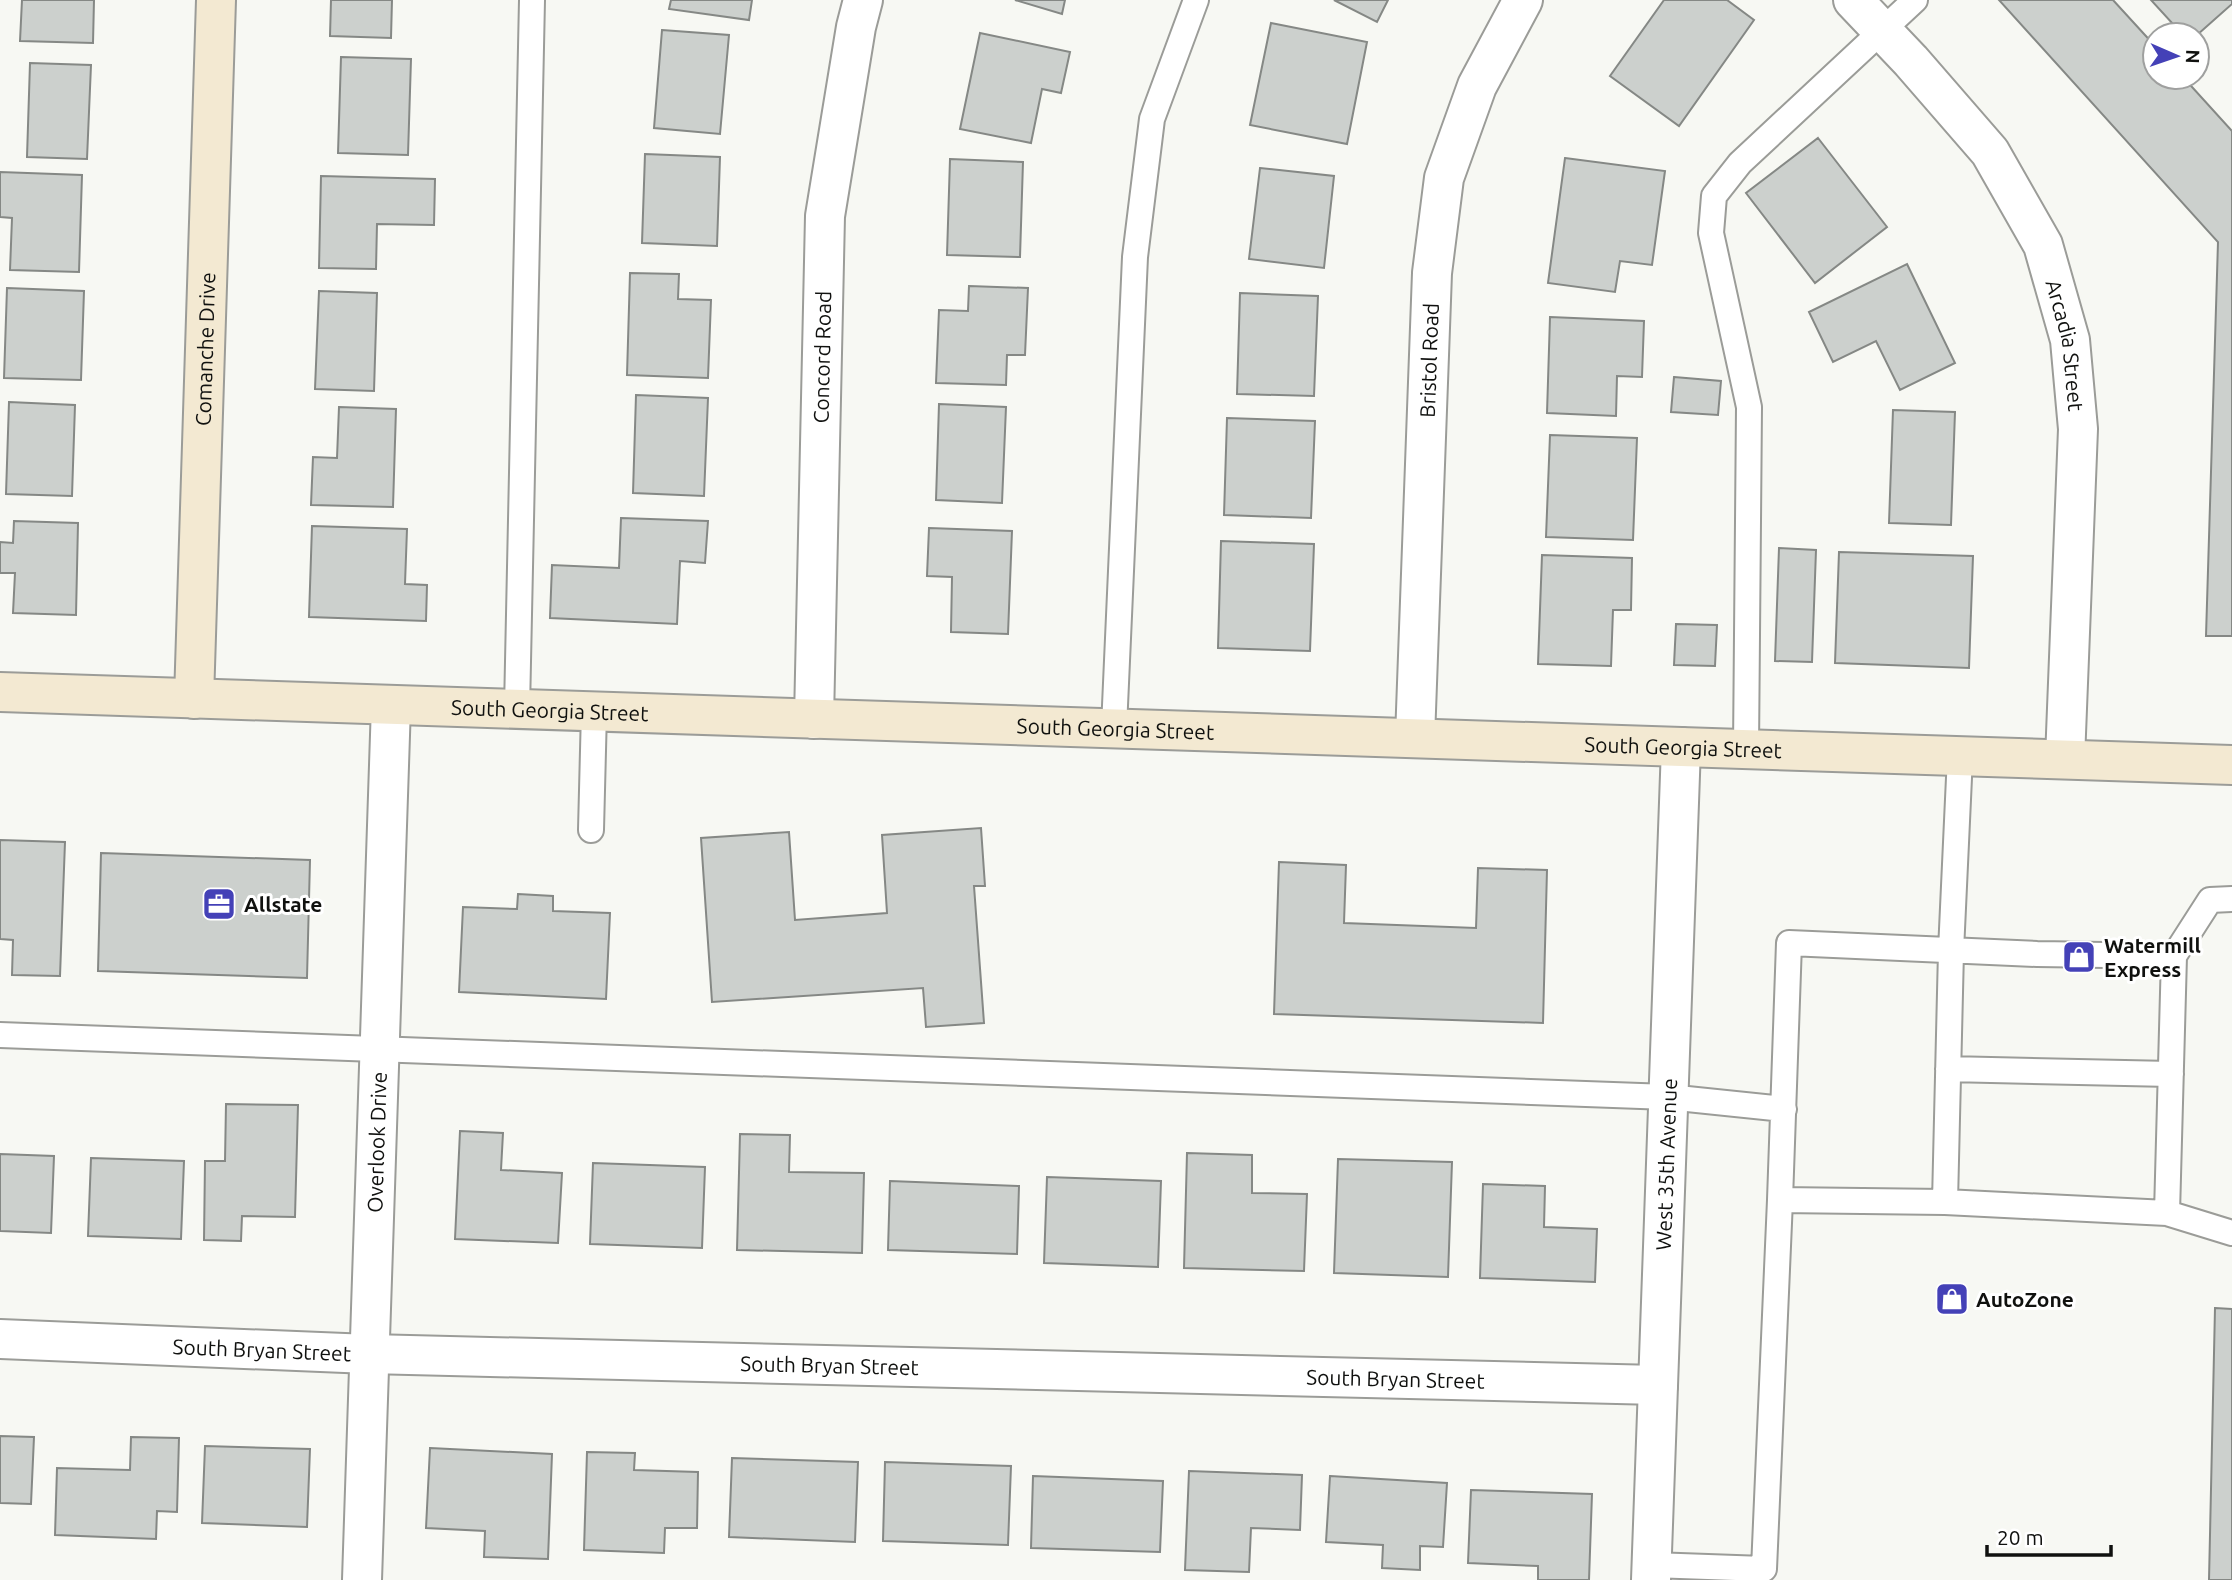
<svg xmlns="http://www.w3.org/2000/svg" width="2232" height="1580" font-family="Ubuntu,sans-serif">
<rect width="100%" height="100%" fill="#f7f8f3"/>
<path fill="#ccd0cd" stroke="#858885" stroke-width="2" d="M22,0H94L93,43L20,41Z
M331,0H392L391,38L330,36Z
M671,0H752L749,20L669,9Z
M1015,0H1065L1062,14Z
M1334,0H1388L1377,22Z
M1664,0H1727L1754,20L1679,126L1610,76Z
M1999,0H2113L2155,46V77H2183L2232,131V636H2206L2218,242Z
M2151,0H2232V4L2197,35H2183Z
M1271,23L1367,42L1347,144L1250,125Z
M662,30L729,35L720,134L654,128Z
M980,33L1070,52L1061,93L1042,89L1031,143L960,129Z
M341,57L411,59L408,155L338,153Z
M30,63L91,65L87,159L27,157Z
M1818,138L1887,227L1815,283L1746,193Z
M645,154L720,157L717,246L642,243Z
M1565,158L1665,171L1652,265L1620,261L1615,292L1548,283Z
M950,159L1023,162L1020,257L947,255Z
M1260,168L1334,176L1324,268L1249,259Z
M0,172L82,175L79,272L10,270L12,218L0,217Z
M321,176L435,179L434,225L377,224L376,269L319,268Z
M1907,264L1955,363L1900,390L1876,341L1833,362L1809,312Z
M630,273L679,274L678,299L711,300L708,378L627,375Z
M969,286L1028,288L1025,355H1007L1006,385L936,383L939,310L968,311Z
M7,288L84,291L81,380L4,378Z
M319,291L377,293L374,391L315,389Z
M1240,293L1318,296L1314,396L1237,394Z
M1550,317L1644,321L1642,377L1617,376L1616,416L1547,413Z
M1674,377L1721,381L1718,415L1671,412Z
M636,395L708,398L704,496L633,493Z
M9,402L75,405L72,496L6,494Z
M939,404L1006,407L1002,503L936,500Z
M339,407L396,409L393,507L311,505L313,457L337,458Z
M1893,410L1955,412L1951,525L1889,523Z
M1227,418L1315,421L1311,518L1224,515Z
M1550,435L1637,438L1633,540L1546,537Z
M621,518L708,521L705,563L680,561L677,624L550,618L552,565L619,568Z
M14,521L78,523L76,615L13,613L15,573H0V542L13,543Z
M312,526L407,529L405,584L427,585L426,621L309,617Z
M929,528L1012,531L1008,634L951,632L952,577L927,576Z
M1221,541L1314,544L1310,651L1218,648Z
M1779,548L1816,550L1812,662L1775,661Z
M1839,552L1973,556L1969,668L1835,663Z
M1542,555L1632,558L1631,610H1613L1611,666L1538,664Z
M1676,624L1717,625L1715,666L1674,665Z
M981,828L985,886H974L984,1023L926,1027L923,988L712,1002L701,838L789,832L795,920L887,913L882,835Z
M0,840L65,842L60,976L12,975L13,940L0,939Z
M101,853L310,860L307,978L98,971Z
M1279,862L1346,865L1344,923L1476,928L1478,868L1547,870L1543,1023L1274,1014Z
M518,894L553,896V911L610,913L606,999L459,992L463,907L517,909Z
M226,1104L298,1105L295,1217L242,1216L241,1241L204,1240L205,1161H225Z
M460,1131L503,1133L501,1170L562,1173L558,1243L455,1239Z
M740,1134L790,1135L789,1172L864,1173L862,1253L737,1250Z
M1187,1153L1252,1155V1193L1307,1194L1304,1271L1184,1268Z
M0,1154L54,1156L51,1233L0,1231Z
M91,1158L184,1161L181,1239L88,1236Z
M1338,1159L1452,1162L1448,1277L1334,1273Z
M593,1163L705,1167L702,1248L590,1244Z
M1047,1177L1161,1181L1158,1267L1044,1263Z
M890,1181L1019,1186L1017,1254L888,1250Z
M1483,1184L1545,1186L1544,1227L1597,1229L1595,1282L1480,1278Z
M2215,1308L2232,1309V1580H2209Z
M0,1436L34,1437L31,1504L0,1503Z
M131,1437L179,1438L177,1512L157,1511L156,1539L55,1535L57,1468L130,1470Z
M205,1446L310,1449L307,1527L202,1523Z
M430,1448L552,1454L548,1559L484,1557L485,1531L426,1528Z
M587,1452L635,1453L634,1470L698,1472L697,1528H665L664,1553L584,1550Z
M732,1458L858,1462L855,1542L729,1537Z
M885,1462L1011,1466L1008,1545L883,1541Z
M1189,1471L1302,1475L1300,1530L1251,1528L1249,1572L1185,1570Z
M1033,1476L1163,1481L1160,1552L1031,1548Z
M1330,1476L1447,1483L1443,1547L1420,1546V1570L1382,1568L1383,1545L1326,1542Z
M1471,1490L1592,1494L1589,1580H1538V1566L1468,1563Z"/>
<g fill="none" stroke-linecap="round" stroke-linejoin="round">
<defs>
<path id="lane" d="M517,709L532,0
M1114,728L1135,257L1152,119L1196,0
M1746,749L1749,407L1711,233L1714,196L1740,163L1915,0
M1960,756L1951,951L1945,1202L2167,1213L2232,1233
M591,830L594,711
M2174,956L2210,900L2232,899
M0,1035L1668,1097L1784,1109
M1948,1069L2171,1074
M1945,1202L1780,1200L1789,943L2037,954L2174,956L2167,1213
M1652,1565L1764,1569L1780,1200"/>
<g id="street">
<path id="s1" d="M1853,0L1911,61L1990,152L2043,245L2070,340L2078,429L2065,759"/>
<path id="s2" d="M814,719L825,216L856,27L863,0"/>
<path id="s3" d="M1415,738L1432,273L1444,178L1477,86L1523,0"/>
<path id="s4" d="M0,1339L369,1354L1658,1385"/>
<path id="s5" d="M362,1580L391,705"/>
<path id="s6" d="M1651,1580L1681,747"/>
</g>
<g id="secondary">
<path id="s7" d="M0,692L2232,765"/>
<path id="s8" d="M194,699L216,0"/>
</g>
</defs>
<use href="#lane" stroke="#9b9c98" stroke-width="28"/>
<use href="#street" stroke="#9b9c98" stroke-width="42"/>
<use href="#secondary" stroke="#9b9c98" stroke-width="42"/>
<use href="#lane" stroke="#fff" stroke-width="24"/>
<use href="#street" stroke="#fff" stroke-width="38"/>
<use href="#secondary" stroke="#f3e9d2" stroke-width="38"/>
</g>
<defs>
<symbol id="office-square" viewBox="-11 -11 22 22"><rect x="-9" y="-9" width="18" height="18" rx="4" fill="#4441b7" stroke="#fff"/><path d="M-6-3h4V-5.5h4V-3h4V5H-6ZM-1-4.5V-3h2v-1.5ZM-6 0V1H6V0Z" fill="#fff"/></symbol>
<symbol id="shop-square" viewBox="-11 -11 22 22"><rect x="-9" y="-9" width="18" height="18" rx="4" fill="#4441b7" stroke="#fff"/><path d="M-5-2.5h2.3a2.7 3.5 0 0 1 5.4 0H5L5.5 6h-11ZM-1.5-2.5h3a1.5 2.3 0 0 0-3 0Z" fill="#fff"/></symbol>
</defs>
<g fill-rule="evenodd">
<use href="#office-square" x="200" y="885" width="38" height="38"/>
<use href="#shop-square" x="2060" y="938" width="38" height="38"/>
<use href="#shop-square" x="1933" y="1280" width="38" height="38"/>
</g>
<g text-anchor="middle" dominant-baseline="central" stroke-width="6" stroke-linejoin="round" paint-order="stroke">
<g font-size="21" fill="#10110f" stroke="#fff">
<text stroke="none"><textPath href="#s1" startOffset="415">Arcadia Street</textPath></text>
<text stroke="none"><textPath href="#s8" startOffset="350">Comanche Drive</textPath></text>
<text stroke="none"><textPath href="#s2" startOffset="362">Concord Road</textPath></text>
<text stroke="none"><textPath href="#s3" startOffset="378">Bristol Road</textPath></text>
<text stroke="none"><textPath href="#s7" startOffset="550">South Georgia Street</textPath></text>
<text stroke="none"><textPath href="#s7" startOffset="1116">South Georgia Street</textPath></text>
<text stroke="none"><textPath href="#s7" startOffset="1684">South Georgia Street</textPath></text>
<text stroke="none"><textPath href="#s5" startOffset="438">Overlook Drive</textPath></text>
<text stroke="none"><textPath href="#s6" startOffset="416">West 35th Avenue</textPath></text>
<text stroke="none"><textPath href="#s4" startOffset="262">South Bryan Street</textPath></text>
<text stroke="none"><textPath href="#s4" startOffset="830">South Bryan Street</textPath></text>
<text stroke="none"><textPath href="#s4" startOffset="1396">South Bryan Street</textPath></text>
</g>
<g font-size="21" font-weight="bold" fill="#10110f" stroke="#fff" text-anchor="start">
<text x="244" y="904">Allstate</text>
<text x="2104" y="945">Watermill<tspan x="2104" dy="24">Express</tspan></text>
<text x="1976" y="1299">AutoZone</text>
</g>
</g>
<g transform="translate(2176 56) rotate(92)"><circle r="33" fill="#ffffff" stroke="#9fa09f" stroke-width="2"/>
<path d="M0-5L12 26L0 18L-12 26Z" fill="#4441b7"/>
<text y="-10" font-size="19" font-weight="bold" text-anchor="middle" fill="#10110f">N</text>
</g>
<path d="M1987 1545v10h124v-10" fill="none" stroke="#10110f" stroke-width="3.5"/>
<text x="1997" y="1545" font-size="21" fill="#10110f" stroke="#ffffff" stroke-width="5" paint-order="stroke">20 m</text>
</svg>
